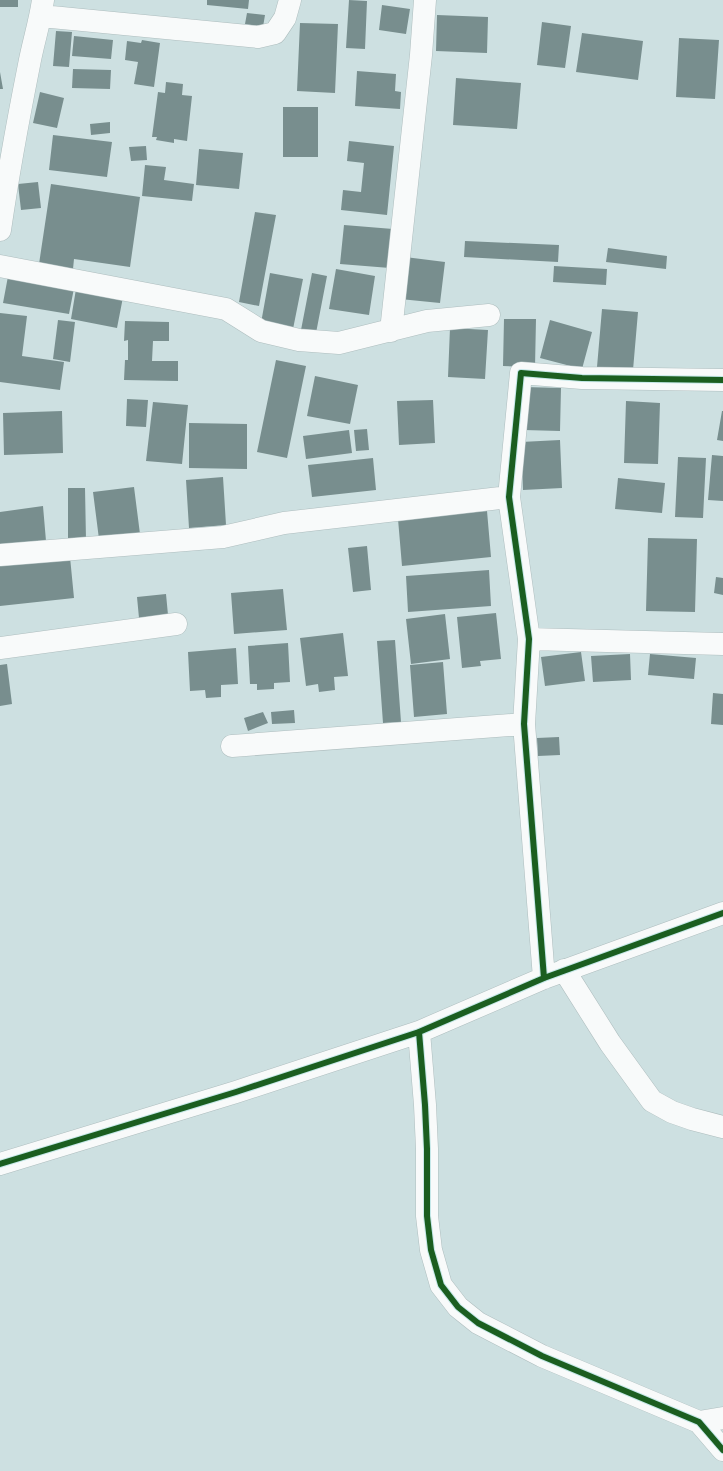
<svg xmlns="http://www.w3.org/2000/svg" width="723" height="1471" font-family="Manrope,sans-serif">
<rect width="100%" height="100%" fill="#cde0e1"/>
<path fill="#788e8e" d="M0,0H18V7H0Z
M207,0H249L248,9L207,5Z
M349,0L367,1L365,49L346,48Z
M382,5L410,9L406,34L379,30Z
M247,13L265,15L263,27L245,24Z
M437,15L488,17L487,53L436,51Z
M542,22L571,26L565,68L537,65Z
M300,23L338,24L335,93L297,91Z
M56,31L72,32L69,67L53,66Z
M582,33L643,41L638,80L576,72Z
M74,36L113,40L111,59L72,56Z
M679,38L719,40L715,99L676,97Z
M142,40L160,43L154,87L134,84L138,62L125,60L127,41L141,43Z
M73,69L111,70L110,89L72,88Z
M357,71L396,74L395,91L401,92L400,109L355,106Z
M0,72L3,89H0Z
M456,78L521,83L517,129L453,125Z
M166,82L183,84L182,95L192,96L187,141L174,139V143L156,140L157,137H152L158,92L165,93Z
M40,92L64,98L57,128L33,123Z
M283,107H318V157H283Z
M110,122V133L91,135L90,124Z
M53,135L112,142L107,177L49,170Z
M349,141L394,146L387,215L341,210L343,190L361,192L364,163L347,161Z
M146,146L147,160L131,161L129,147Z
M199,149L243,153L239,189L196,185Z
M145,165L166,167L164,180L194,184L192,201L142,196Z
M38,182L41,208L21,210L18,184Z
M51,184L140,197L130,267L74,259L73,269L39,264Z
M255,212L276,215L259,306L239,302Z
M344,225L393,229L390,268L340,264Z
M465,241L559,245L558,262L464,257Z
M608,248L667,256L666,269L606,262Z
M405,257L445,262L440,303L400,299Z
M554,266L607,269L606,285L553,282Z
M336,269L375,276L369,315L329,309Z
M9,271L75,283L69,314L3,303Z
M270,273L303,279L293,329L261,323Z
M312,273L327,276L316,333L301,330Z
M77,283L124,292L117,328L71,319Z
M602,309L638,312L633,370L597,367Z
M0,313L27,316L22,356L64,362L60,390L0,382Z
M504,319H536L535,367L503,366Z
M58,320L75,322L70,362L53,359Z
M550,320L592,332L582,369L540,358Z
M125,321L169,322V341H153L152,361H178V381L124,380L125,360H128V340L124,341Z
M450,328L488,330L485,379L448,377Z
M276,360L306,366L287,458L257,452Z
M315,376L358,385L350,424L307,416Z
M524,387L561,388L560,431L524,430Z
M127,399L148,400L146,427L126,426Z
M433,400L435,443L399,445L397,401Z
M626,401L660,403L658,464L624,463Z
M153,402L188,405L182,464L146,461Z
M62,411L63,453L4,455L3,413Z
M722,411H723V441L717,440Z
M189,423L247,424V469L189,468Z
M367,429L369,450L356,451L354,430Z
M349,430L352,453L306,459L303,436Z
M560,440L562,488L523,490L521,442Z
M712,455L723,456V501L708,500Z
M678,457L706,458L703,518L675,517Z
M373,458L376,490L312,497L308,465Z
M223,477L226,525L189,528L186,480Z
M618,478L665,483L662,513L615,509Z
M134,487L140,534L99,539L93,492Z
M68,488H85L86,540H68Z
M43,506L46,541L0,546V512Z
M487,511L491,557L402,566L398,519Z
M648,538L697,539L695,612L646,611Z
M367,546L371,590L353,592L348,548Z
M70,557L74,598L0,606V564Z
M489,570L491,606L408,612L406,576Z
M716,577L723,578V595L714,593Z
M283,589L287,630L234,634L231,593Z
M166,594L168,615L139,618L137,597Z
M496,613L501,659L480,661L481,666L462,668L457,617Z
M445,614L450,659L411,664L406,619Z
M343,633L348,676L334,677L335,690L319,692L318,684L306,686L300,638Z
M395,640L401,722L383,723L377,641Z
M288,643L290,682L274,683V689L257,690V684H250L248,646Z
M236,648L238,684L221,685V697L206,698L205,690L190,691L188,652Z
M581,652L585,681L545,686L541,657Z
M630,654L631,680L593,682L591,656Z
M650,654L696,658L694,679L648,675Z
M443,662L447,714L414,717L410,665Z
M7,664L12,704L0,706V665Z
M713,693L723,694V725L711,724Z
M294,710L295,723L272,724L271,712Z
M263,712L268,723L248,731L244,718Z
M559,737L560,755L538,756L537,738Z"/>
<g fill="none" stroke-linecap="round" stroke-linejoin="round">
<defs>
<path id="minor" d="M41,16L258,37L275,33L285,18L290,0
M0,230C8,175 18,120 29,65C33,43 40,22 43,0
M0,266L226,309L261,331L299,340L339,343L427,321L489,315
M391,331L421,55L425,0
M0,555L223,537L284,523L509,497
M529,639L723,644
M0,648L176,624
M232,746L524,724
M564,970L610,1043L652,1101L672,1112L692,1119L723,1127
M544,978L524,724L529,639L509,497L521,373L582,378L723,380
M419,1032L425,1105L427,1149V1216L431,1250L441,1285L458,1307L478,1323L542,1356L699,1422L723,1450
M0,1164L236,1092L419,1032L544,978L723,913
M699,1422L723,1418"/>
</defs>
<use href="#minor" stroke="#aebdbe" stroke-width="23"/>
<use href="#minor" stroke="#f8fafa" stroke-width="22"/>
<defs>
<path id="cycleway" d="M544,978L524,724L529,639L509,497L521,373L582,378L723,380
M419,1032L425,1105L427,1149V1216L431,1250L441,1285L458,1307L478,1323L542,1356L699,1422L723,1450
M0,1164L236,1092L419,1032L544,978L723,913"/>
</defs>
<use href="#cycleway" stroke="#c5e8e9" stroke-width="8"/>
<use href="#cycleway" stroke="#1b5e20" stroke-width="6"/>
</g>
</svg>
